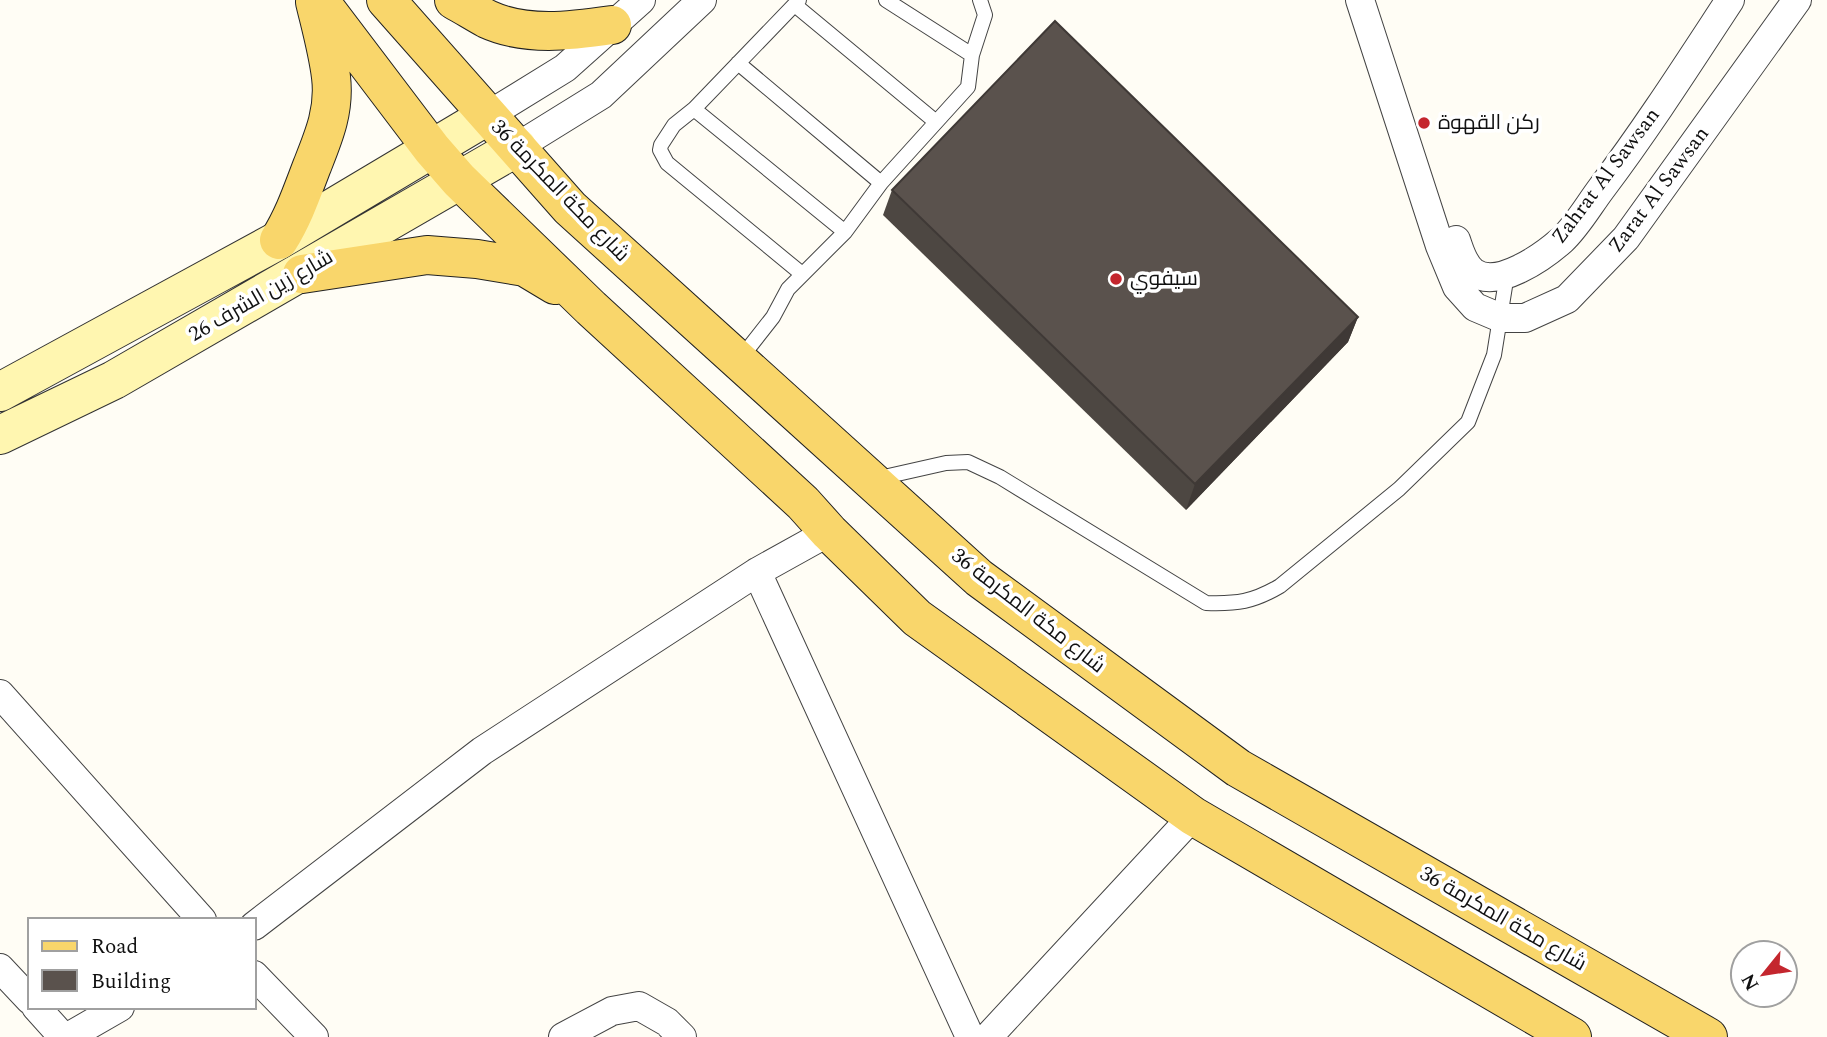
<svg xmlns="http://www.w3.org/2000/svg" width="1827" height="1037" font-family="Spectral,Cairo,serif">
<rect width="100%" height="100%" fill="#fffdf5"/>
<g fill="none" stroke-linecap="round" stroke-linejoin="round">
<defs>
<path id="lane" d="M799,0L694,109L674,125L661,145L660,150L667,163L802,274
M886,0L972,55
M795,5L936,122
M738,63L881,183
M694,109L845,232
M740,359L773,317L788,289L845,232L881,183L968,87L972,55L985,15L980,0
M875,479L946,463L968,462L1000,477L1206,603C1237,604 1253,602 1280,586L1399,489L1468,422L1494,355L1507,274"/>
<path id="street" d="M1360,0L1440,246L1457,287L1475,307L1501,318H1525L1567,299L1626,238L1797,0
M487,116L565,68L641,0
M517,147L601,95L702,0
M1456,240C1460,251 1463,264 1473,272C1497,290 1544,256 1562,240C1577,226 1589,205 1601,189C1647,128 1688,64 1730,0
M757,572L970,1037
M0,694L202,920
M254,926L482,751L757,572L829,532
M0,968L30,1000
M254,975L314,1037
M36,1007L63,1037
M68,1037L120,1007
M563,1037L612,1011L639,1006L667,1022L682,1037
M988,1037L1193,816"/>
<path id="secondary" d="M0,392L279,240L487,116
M0,435L114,380L517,147"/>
<path id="primary" d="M319,0L432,149L459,180L591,308L803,503L829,532L917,618L1193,816L1572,1037
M386,0L570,208L979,578L1238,768L1708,1037
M454,0C465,6 476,13 487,19C526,37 571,31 612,25
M279,240C294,216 302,192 312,166C324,136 335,110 331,77C328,52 321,27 315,2
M302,274L427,255L477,259L525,267L555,285"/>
</defs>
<use href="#lane" stroke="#444" stroke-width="16"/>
<use href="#street" stroke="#444" stroke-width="30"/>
<use href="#secondary" stroke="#333" stroke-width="40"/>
<use href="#primary" stroke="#222" stroke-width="40"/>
<use href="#lane" stroke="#fff" stroke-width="14"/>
<use href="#street" stroke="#fff" stroke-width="28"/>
<use href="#secondary" stroke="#fff6b0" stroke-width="38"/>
<use href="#primary" stroke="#f9d66b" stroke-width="38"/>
</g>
<path fill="#4d4742" d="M892,190L1358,317L1348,342L1186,510L883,215Z"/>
<path fill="#3f3936" d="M1358,317L1348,342L1186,510L1195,484Z"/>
<path fill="#5a524d" stroke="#3f3936" stroke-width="2" d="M1055,21L1358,317L1195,484L892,190Z"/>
<g fill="#c4262e" stroke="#fff" stroke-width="2.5">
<circle cx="1424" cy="123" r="7"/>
<circle cx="1116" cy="279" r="7"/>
</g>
<g text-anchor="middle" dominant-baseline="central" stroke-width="7" stroke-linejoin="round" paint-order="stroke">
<g font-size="21" fill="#111" stroke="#fff" text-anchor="start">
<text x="1438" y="123">ركن القهوة</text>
<text x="1130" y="279">سيفوي</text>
</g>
<g font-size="21" fill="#111" stroke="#fff">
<text transform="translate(1606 176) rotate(-53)">Zahrat Al Sawsan</text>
<text transform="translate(1659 190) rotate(-53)">Zarat Al Sawsan</text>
<text transform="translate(560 191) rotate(46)">شارع مكة المكرمة 36</text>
<text transform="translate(261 296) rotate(-30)">شارع زين الشرف 26</text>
<text transform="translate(1028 611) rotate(38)">شارع مكة المكرمة 36</text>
<text transform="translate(1503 919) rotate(30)">شارع مكة المكرمة 36</text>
</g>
</g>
<rect x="28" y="918" width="228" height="91" fill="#ffffff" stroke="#a0a0a0" stroke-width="2"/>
<rect x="42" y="941" width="35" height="10" fill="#f9d66b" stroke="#a0a0a0" stroke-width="2"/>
<text x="91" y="953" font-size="21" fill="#111111">Road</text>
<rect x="42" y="970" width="35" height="21" fill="#5a524d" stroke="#a0a0a0" stroke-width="2"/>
<text x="91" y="988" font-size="21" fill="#111111">Building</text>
<g transform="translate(1764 974) rotate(240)"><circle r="33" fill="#ffffff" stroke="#a0a0a0" stroke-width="2"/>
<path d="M0-5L12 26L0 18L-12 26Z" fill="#c4262e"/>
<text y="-10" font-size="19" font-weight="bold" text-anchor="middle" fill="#111111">N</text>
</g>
</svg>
